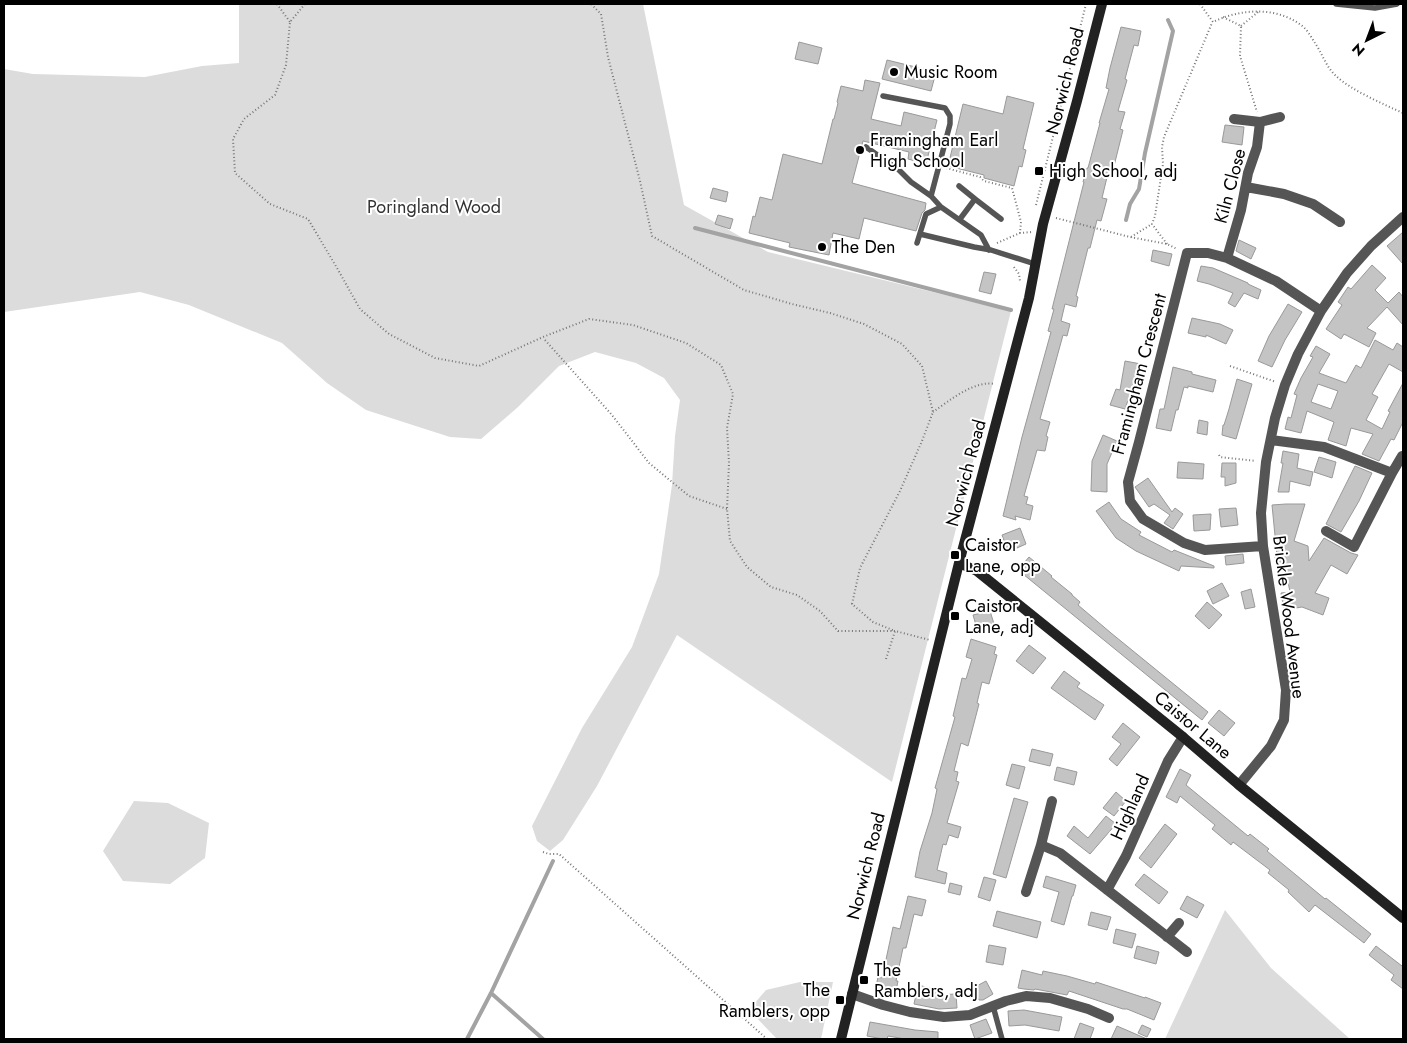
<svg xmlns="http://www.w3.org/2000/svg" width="1407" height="1043" font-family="Jost,sans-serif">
<rect width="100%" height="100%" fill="#fff"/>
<path fill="#dcdcdc" d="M239,4H643L684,205L768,252L1011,311L892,782L677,635L597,786L563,840L550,851L537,841L532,826L582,728L632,647L659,574L672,485L675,436L680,400L664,378L636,363L595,352L559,366L518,407L481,439L450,437L366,410L327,383L282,343L189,305L140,292L4,312V69L33,74L145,77L202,66L239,63Z
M134,801L168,803L209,823L205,858L170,884L123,881L103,851Z
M1225,910L1271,968L1350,1039H1165Z
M800,982H833L821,1039H777L749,1010L766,990Z"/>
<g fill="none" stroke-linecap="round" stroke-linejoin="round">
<path stroke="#a3a3a3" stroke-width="4" d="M1126,220L1130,204L1139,189L1145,153L1173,31L1168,20
M695,228L1011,310
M491,993L543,1039
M467,1039L491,993L553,861"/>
</g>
<path fill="#c4c4c4" stroke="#999" fill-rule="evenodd" d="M1121,27L1141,31L1138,46L1134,45L1125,79L1127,80L1118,111L1125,112L1120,129L1123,130L1113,170L1109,169L1102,198L1107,199L1101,221L1097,220L1090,248H1088L1076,296L1078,297L1076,307L1065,304L1061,321L1070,324L1067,336L1063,335L1040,419L1050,422L1046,436L1048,437L1045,451L1037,450L1024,496L1028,497L1026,504L1033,506L1030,520L1015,516L1016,520L1003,516L1022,437L1051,332L1048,331L1054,309H1052L1084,182H1083L1087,168H1088L1100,123H1099L1109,89L1106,88L1110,68Z
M799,42L822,48L818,64L795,59Z
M887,60L936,72L931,91L882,79Z
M865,80L880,83L871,119L901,126L904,112L937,120L926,164L908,159L909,152L863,141L852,183L926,203L925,210L922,213L916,231L864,218L859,239L833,233L829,255L789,247L790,243L749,233L753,216L755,217L760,197L772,200L783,154L822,164L833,119H834L838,103L837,102L841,86L863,91Z
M1007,96L1034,103L1023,149L1026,150L1022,167L1019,166L1014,186L984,178V175L948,166L963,104L1003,114Z
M1225,125L1244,127L1242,145L1222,142Z
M713,188L728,192L726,202L710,198Z
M718,215L733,219L730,229L715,224Z
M1403,232V264L1387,246Z
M1239,240L1256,248L1251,259L1236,251Z
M1153,250L1172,254L1169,266L1151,261Z
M1372,265L1386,278L1375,290L1388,303L1399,292L1403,297V325L1387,307L1367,328L1376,333L1369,347L1344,334L1341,339L1326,329L1342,305L1338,302L1348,287L1351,289Z
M1201,266L1213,268L1248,283V284L1261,290L1258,299L1244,293L1235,307L1228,303L1233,293L1209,284L1197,281Z
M984,272L996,274L991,294L979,291Z
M1288,304L1302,312L1285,340L1272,367L1258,361L1269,336Z
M1192,318L1220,324L1233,330L1226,344L1206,335V337L1188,333Z
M1375,340L1393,350L1397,343L1403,347V372L1389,364L1372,394L1378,397L1366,420L1382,429L1390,412L1388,411L1403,383V422L1394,440L1391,439L1379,461L1362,454L1373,434L1351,428L1346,446L1328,440L1334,422L1307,411L1301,433L1285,429L1288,417L1291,418L1297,395L1294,394L1301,378L1313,357L1310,356L1316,346L1330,354L1319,373L1346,383L1356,365L1361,368ZM1318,384L1338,391L1331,409L1311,402Z
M1125,361L1141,364L1137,381L1135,380L1125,409L1110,405L1116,389L1120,390Z
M1173,367L1192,372V374L1216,380L1213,392L1188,386V388L1184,387L1178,410H1176L1171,431L1156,428L1160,409H1164Z
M1237,379L1252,384L1236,439L1222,435L1223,425H1224L1229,409Z
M1199,420L1208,422L1207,435L1197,433Z
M1103,435L1117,441L1107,464V492L1091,491L1092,461Z
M1283,451L1299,454L1297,468L1313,472L1310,486L1290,481L1289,492H1278L1283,463H1281Z
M1319,457L1336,462L1332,478L1314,472Z
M1178,462L1204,464L1203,479L1177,478Z
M1222,463H1236V483L1225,486V477H1221Z
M1355,466L1372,473L1359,501L1341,532L1326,524Z
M1148,478L1172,512L1175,508L1183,514L1173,529L1164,523L1170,515L1154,504L1149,507L1135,487Z
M1109,502L1121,519L1141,532L1139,535L1172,552L1174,550L1214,566V568L1181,566L1179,571L1136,551L1116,538L1096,511Z
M1286,504H1305L1294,541L1308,546L1309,561L1324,538L1351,553L1358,555L1347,574L1331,565L1315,593L1329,598L1323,615L1302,607L1284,610L1281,593L1290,592L1285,567L1278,569L1275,557L1277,556L1272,505Z
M1236,508L1238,525L1221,527L1219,509Z
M1211,514L1210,530L1194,531L1193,515Z
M1020,528L1026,544L1008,552L1002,535Z
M1243,554L1244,563L1226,565L1225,556Z
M1029,557L1052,576L1051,577L1072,594V595L1080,602L1078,605L1111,633L1208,712L1202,720L1018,570Z
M1222,583L1229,596L1213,604L1207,591Z
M1251,589L1255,607L1245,609L1241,592Z
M1207,602L1222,615L1209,629L1195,616Z
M990,611L995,627L978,632L973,615Z
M971,639L996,647L994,654L997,655L989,684L982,682L977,703L979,704L968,746L961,743L954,771L958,772L956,781L959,782L947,823L961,827L958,838L949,835L946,845L943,844L937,870L947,873L945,884L915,877L920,851L932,813L937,789L935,788L955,717L953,716L962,678L966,679L972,659L966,657Z
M1029,645L1046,658L1033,674L1016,661Z
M1064,671L1080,683L1077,687L1104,705L1095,720L1051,688Z
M1219,710L1235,723L1224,736L1208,723Z
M1123,723L1140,737L1117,766L1109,759L1121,744L1112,737Z
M1032,749L1053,754L1050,766L1029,761Z
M1012,764L1025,767L1019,789L1006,785Z
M1057,767L1077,772L1074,785L1054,780Z
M1180,769L1191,775L1186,785L1248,836L1250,834L1269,849L1267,851L1325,899L1326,898L1371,934L1364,943L1315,905L1309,912L1288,892L1289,890L1268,873L1270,870L1233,842L1231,845L1212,829L1215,825L1180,796L1177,803L1166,797Z
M1116,792L1126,801L1114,816L1103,808Z
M1014,798L1028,802L1006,878L993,874Z
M1106,816L1116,824L1090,854L1067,836L1074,826L1088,838Z
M1165,824L1177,834L1151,868L1139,858Z
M1144,874L1168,892L1159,904L1135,885Z
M1046,876L1076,885L1073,896H1072L1064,925L1051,921L1059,892L1043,887Z
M984,877L996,880L990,901L978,897Z
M950,883L962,886L960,895L948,892Z
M908,896L926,900L922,916L914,914L906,948H903L896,981H898L895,996L875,992L878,977L882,978L893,927L900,929Z
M1187,896L1204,905L1197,918L1180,909Z
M997,911L1041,922L1037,938L993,926Z
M1091,912L1111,917L1107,930L1088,925Z
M1116,929L1136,934L1132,948L1113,943Z
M989,945L1006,948L1003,965L986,962Z
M1137,946L1159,952L1156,964L1134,958Z
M1376,946L1402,966L1403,964V989L1391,980L1394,975L1369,955Z
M1022,970L1042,975L1043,971L1067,976L1095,984L1096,982L1145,998V997L1161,1003L1154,1020L1127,1009H1123L1069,991L1067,995L1035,989L1034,990L1024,989L1018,988Z
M986,981L993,994L983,1000H979L973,988Z
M918,985L938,990L936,995L956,994L957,1008L939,1009L914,1004Z
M1024,1010L1062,1017L1059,1031L1025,1025L1009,1026L1008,1011Z
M986,1019L992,1033L975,1039L970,1025Z
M870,1022L915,1030L938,1032V1039H905L888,1036L887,1039H883L867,1036Z
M1080,1023L1094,1028L1090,1039H1074Z
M1142,1025L1151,1029L1147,1037L1138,1033Z
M1117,1026L1147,1039H1111Z"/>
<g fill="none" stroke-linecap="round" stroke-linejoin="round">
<path stroke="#777" stroke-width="2" stroke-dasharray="1 2.5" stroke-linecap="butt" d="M277,4L290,22
M305,4L290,22L286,65L275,95L244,119L233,139L235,173L270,204L308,219L337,268L360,309L389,334L435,358L479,366L543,337L589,319L633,325L686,343L721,365L733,394L727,428L729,463L727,509L730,541L747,567L771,587L797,595L820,611L838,631H895L873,622L852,604L860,568L900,491L922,441L933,412L922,366L902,344L864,324L830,313L792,304L744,290L652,236L640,181L608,57L601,14L591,4
M1200,4L1213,22C1240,9 1275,6 1301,25C1307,29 1311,37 1315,43C1322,53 1326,67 1336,76C1351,90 1383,104 1403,113
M1223,17L1241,26L1240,56L1257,112
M1241,26L1258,12
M946,168L980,177L984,181L1012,188L1021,222L1020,233L1032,232
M1036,205L1086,4
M1056,218L1130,237L1167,244L1177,249
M1131,237L1152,224
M997,243L1020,233
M1167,244L1152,224L1155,216L1163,164L1162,147L1164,137L1212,23
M1014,267L1019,274L1020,281
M545,340L612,415L649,463L689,496L727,509
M1230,366L1276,382
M933,412C949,401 974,380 995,384
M1219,455L1220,457L1256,461
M886,659L895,631L930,640
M543,852L549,854H559L767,1039"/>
<path stroke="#555" stroke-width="5.5" d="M1336,4L1375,8L1397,4
M883,96L945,108L950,116V124L931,196
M866,147L899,170L911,182L931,196L941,207
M959,186L975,199
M960,219L975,199L1001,219
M920,234L974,247L991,250L1035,264
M917,243L926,214L941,207L981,235L989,250
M993,1006L1002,1039"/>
<path stroke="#555" stroke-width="10" d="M1260,122L1280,117
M1246,187L1284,194L1313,204L1340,222
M1227,258L1241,210L1248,173L1257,147L1260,122L1234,119
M1271,440L1324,447L1392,473
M1326,531L1354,547L1392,473L1402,456
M1263,546L1205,550L1184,543L1143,519L1130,501L1128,482L1139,442L1187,253H1208L1227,258L1276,281L1321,311
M1239,785L1271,746L1284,720L1286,690L1263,546L1261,513L1266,462L1275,418L1285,385L1298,354L1321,311L1347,273L1371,246L1403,217
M1052,801L1041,845L1060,853L1187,952
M1107,890L1126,856L1168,761L1183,737
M1026,892L1041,845
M1167,937L1179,923
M852,994L883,1005L910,1012L944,1017L970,1015L1006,1001L1026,996L1050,998L1088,1009L1109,1018"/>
<path stroke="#222" stroke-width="10" d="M959,563L977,571L1183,737L1239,785L1403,918
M841,1039L959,563L1029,298L1043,224L1077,101L1102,4"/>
</g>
<g fill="#000" stroke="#fff" stroke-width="2">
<circle cx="894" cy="72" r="5"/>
<circle cx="860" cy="150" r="5"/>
<rect x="1034" y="166" width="10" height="10" rx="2.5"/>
<circle cx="822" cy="247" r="5"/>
<rect x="950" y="550" width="10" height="10" rx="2.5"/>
<rect x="950" y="611" width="10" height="10" rx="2.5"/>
<rect x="859" y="975" width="10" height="10" rx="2.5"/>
<rect x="835" y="995" width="10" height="10" rx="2.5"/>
</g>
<g text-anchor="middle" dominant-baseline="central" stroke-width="4" stroke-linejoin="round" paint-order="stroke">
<g font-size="18" fill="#000" stroke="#fff" text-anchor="start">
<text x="904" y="72">Music Room</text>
<text x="870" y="140">Framingham Earl<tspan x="870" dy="21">High School</tspan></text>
<text x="1049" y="171">High School, adj</text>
<text x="832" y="247">The Den</text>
<text x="965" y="545">Caistor<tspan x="965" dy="21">Lane, opp</tspan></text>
<text x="965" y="606">Caistor<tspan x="965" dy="21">Lane, adj</tspan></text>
<text x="874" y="970">The<tspan x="874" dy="21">Ramblers, adj</tspan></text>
<text x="830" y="990" text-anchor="end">The<tspan x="830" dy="21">Ramblers, opp</tspan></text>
</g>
<g font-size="18" fill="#000" stroke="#fff">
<text transform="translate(1065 81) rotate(-76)">Norwich Road</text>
<text transform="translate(1230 186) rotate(-75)">Kiln Close</text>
<text transform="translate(1139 374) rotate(-75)">Framingham Crescent</text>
<text transform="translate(966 473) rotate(-75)">Norwich Road</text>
<text transform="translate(1289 617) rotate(83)">Brickle Wood Avenue</text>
<text transform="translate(1193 725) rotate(40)">Caistor Lane</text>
<text transform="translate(1130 807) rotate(-66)">Highland</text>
<text transform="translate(866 866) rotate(-76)">Norwich Road</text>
</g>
<g font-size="18" fill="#333" stroke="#fff">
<text x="434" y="207">Poringland Wood</text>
</g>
</g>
<rect width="1407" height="1043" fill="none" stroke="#000000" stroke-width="10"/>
<g transform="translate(1367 40) rotate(222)" stroke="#ffffff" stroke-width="4" paint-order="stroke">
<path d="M0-4L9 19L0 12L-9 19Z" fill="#000000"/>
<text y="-8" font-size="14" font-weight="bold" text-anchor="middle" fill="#000000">N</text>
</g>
</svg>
